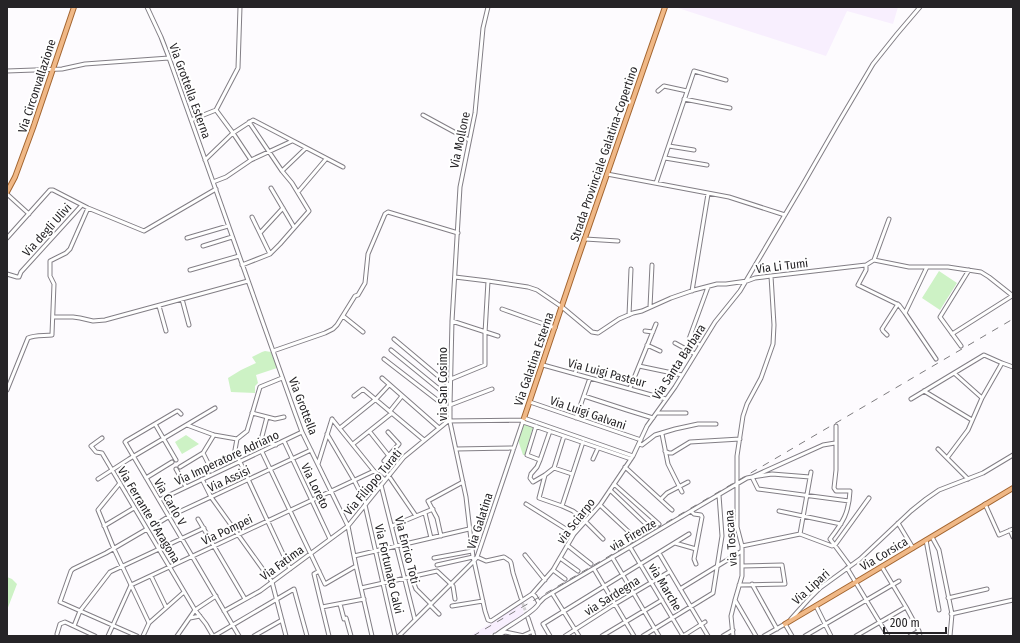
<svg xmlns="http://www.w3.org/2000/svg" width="1020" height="643" font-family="'Fira Sans Condensed',sans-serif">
<rect width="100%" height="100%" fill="#fdfbfe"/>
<path fill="#f8effe" d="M675,7H898L893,24L847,11L826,56Z
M521,604L524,614L488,636H470Z"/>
<path fill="#cdf2c5" d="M939,271L957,283L940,310L922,298Z
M265,351L271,352L277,368L256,375L258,383L255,386V393L231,392L228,378L241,370L256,363L252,357L262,352Z
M525,424L535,427L532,430L525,455H523L518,440L523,425Z
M186,435L199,444L182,454L175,442Z
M7,577L12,579L17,584L7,610Z"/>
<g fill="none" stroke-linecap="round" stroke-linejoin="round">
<path stroke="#d2d0d3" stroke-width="3" stroke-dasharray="3 1.5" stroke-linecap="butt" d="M521,599L528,618"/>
<defs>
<path id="minor" d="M147,7L161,37L168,55L295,413L302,432L348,526L356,566L372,636
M7,71L62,69L85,64L169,58
M658,91L664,86L687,91
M684,99L730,108
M216,110L233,133L253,120L343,167
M423,115L469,140
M191,120L216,110L238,68L240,7
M669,146L694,150
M665,158L707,165
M205,160L233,133L251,160
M282,171L306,148
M607,174L729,197L785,215
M213,182L226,177L251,160L292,141
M656,183L694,71L726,80
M271,188L294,227
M298,192L326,159
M7,194L29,214
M252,217L270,254
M260,233L283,208
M7,238L50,190H53L88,208L144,231L216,189
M187,238L228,226
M585,239L618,241
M203,246L232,237
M874,260L889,219
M242,265L270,254L280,244L309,211L292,183L282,171L249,122
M866,265V270L858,285L899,305L905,313
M927,267L905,313L936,359
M190,270L239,256
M7,274L17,277H19L21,272L82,205
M455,277L488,281
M692,291L708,194
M182,299L189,325
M159,306L166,331
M650,307L652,265
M502,309L555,328
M629,315L631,269
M343,316L363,332
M53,317H73L80,318L93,321L105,320L248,281
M452,321L498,336
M645,331L653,332
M952,334L1012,296
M887,335L883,331L882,329L898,304
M394,339L450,386
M675,343L695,354
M647,345L660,351
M700,345L689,339L708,287
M961,346L940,317L969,270
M391,350L450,398
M273,351L325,333L333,329L337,325L355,296L358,295L365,283L368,254L385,214L388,212L458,233
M384,359L450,410
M543,365L666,399
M639,366L682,375
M575,373L579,364
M954,373L982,398
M382,378L439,428
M451,379L485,365V333L488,281L528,287L537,290L562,307L592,332L598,333L619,319L633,313L642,311L671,298L694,290L717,284H726L747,281L755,278L771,276L866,265L874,260L909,267H948L981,272L989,277L1013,296
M630,388L656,324
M7,390L28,338C35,335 44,336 52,335V334L54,284L50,276V261L66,253L70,249L88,208
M924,391L972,420
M354,396L363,389L424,440
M584,396L627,410L653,418
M911,399L984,355L1002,363
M530,402L641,440
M450,405L492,389
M390,411L402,396
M252,413L275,419L284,417
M657,413H686
M181,414L178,411H177L126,441L125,442L239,636
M267,417L261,440L276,445
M576,418L590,378
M332,419L374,471L385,480
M523,422L631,459
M155,424L176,460
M187,425L214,435L237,439L247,431L260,387L282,378
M536,426L527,455L540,460
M836,426V470L834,488L836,491H850C849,513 843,522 830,539L850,566
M340,428L376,399L389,385
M550,431L540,460L537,467L531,474L530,478L533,482L545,475L554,468L564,436
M370,432L389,456L398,463
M327,434L354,480L366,504
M662,434L668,464L682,492
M102,438L91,446L96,452L102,453L195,610L206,624L213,636
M237,439L235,450L240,462L290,569
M284,441L330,539
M835,443L823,445L752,477L758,489L849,501
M353,444L392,413
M639,444L642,445L655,435L675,429L698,424H716
M456,449L514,448
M938,449L968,479
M665,451L669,453H672L690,442L740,439
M262,452L325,584L356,566
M203,453L212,471
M947,458L968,430L982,398L1002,363L1013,367
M593,459L598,448
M384,461L399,444L388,432
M318,464L332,419
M180,467L203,453L214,435
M625,467L672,510
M554,468L572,474
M176,469L186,487
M211,471L238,458
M388,475L416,516
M545,475L539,498L562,506L573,511L586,521
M146,478L172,462
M98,479L129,459L215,408
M202,479L211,497L272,582L286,636
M120,483L98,510L114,549L149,623
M614,484L659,524
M381,485L415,620
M610,490L649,527
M661,499L667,493L688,482
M159,500L302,432
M526,504L574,534
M985,504L999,535L1013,529
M365,505L395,636
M600,505L630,533
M562,506L583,442
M691,511L694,514L701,515L702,517L694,559L696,564
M779,511L841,524
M425,513L431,538
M198,519L245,599
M585,521L603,539
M898,523L913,548
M155,525L168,517L211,497L311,450
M104,526L134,508
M392,526L433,509
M1010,530L1013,537
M800,534L811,472
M441,536L437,518L428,501L463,482
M932,537L939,550L952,614L950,636
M926,540L939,610
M675,543L696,549
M567,545L591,564
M742,546L800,534L832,546L835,545L869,498
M630,547L683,636
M659,553L708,636
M525,555L545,580
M354,556L469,529
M477,557L486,561L504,557L510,561L511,563L513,573L521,598
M612,557L659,636
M434,558L472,551
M560,558L578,571
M437,565L473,557
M882,567L906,607L919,631L920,636
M847,568L888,636
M594,569L634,636
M553,570L565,579
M319,571L314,574L329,636
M151,576L166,607
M411,576L416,589L431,604
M752,584L777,629
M739,585L785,584L782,565L742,566
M361,588L437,571L453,586L455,599
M680,589L742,551
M552,593L579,636
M532,594L553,570L574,534L600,505L633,456L647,426L675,387L715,322L740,291L802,186L837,125L873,64L897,34L920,7
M948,598L987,589
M735,600L756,636
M539,603L544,598L552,593L747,478L752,477L772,474L810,477
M340,604L344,619L346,618L351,636
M430,605L439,614
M452,606L483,601
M816,606L831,636
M322,607L364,599
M224,611L260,591L348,526L404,457L448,421L523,420
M951,614L1013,600
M190,618L200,616
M528,618L534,636
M791,619L808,600L820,588L860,559L911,511L926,499L939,490L983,473L1013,455
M74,626L80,611L110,572L204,528
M57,634L60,624L65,622L95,636
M495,635H499L505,632L524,636
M108,636L131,585L374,471
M137,636L60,602L71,571L73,569L106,553L147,529
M143,636L149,623L184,592
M177,636L195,610L216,596
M214,636L294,589L307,636
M254,636L282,620
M399,636L474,561L473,557L466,497L450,422V405L452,321L460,187L475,113L483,28L488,7
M495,636C505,627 534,613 539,603L535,596L532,594L491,621L488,620L485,611L474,561L477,557L524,418L633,456
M522,636L531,632H533
M550,636L543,624L689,534
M565,636L615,604L669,572
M602,636L662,600
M643,636L713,593L722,536L719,495
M683,636L705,622
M723,636L733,630
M733,636L731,616L735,600L742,576V546L737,527V456L743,416L747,404L761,378L773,344L774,325L771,276
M764,636L785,624L792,636
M805,636L899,581
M856,636L906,607
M910,636L919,631"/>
<path id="major" d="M7,192L15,177L33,128L74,7
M524,418L578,258L665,7
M785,624L856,582L1013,488"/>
</defs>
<use href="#minor" stroke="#827e85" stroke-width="5"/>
<use href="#major" stroke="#a36530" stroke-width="6"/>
<use href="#minor" stroke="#fff" stroke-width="3"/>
<use href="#major" stroke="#f0b886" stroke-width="4"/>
<path stroke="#7e7c7f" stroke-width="1" stroke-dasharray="7 7" stroke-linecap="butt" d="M473,636L1013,319"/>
</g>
<g text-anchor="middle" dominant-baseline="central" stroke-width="4" stroke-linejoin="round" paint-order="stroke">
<g font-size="12" fill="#262427" stroke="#fff">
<text transform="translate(37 86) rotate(-72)">Via Circonvallazione</text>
<text transform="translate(190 91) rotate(70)">Via Grottella Esterna</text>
<text transform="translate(460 140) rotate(-78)">Via Mollone</text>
<text transform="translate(604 154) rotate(-71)">Strada Provinciale Galatina-Copertino</text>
<text transform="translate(47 230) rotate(-48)">Via degli Ulivi</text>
<text transform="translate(782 266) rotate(-7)">Via Li Tumi</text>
<text transform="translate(534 359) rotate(-71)">Via Galatina Esterna</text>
<text transform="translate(679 362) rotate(-57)">Via Santa Barbara</text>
<text transform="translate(607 373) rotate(15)">Via Luigi Pasteur</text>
<text transform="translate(443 384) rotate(-90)">via San Cosimo</text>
<text transform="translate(303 406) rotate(69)">Via Grottella</text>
<text transform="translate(588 413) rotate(19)">Via Luigi Galvani</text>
<text transform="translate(227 458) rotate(-25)">Via Imperatore Adriano</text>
<text transform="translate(229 479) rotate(-25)">Via Assisi</text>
<text transform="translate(373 482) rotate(-50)">Via Filippo Turati</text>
<text transform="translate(315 486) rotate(64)">Via Loreto</text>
<text transform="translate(170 502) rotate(60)">Via Carlo V</text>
<text transform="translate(149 515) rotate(59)">Via Ferrante d'Aragona</text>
<text transform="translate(480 521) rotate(-72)">Via Galatina</text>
<text transform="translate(576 521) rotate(-52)">via Sciarpo</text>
<text transform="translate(227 530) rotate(-25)">Via Pompei</text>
<text transform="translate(633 535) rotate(-30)">via Firenze</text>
<text transform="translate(731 538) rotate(-94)">via Toscana</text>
<text transform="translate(407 550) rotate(76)">Via Enrico Toti</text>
<text transform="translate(884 554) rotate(-31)">Via Corsica</text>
<text transform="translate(282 563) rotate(-36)">Via Fatima</text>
<text transform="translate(389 569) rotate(77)">Via Fortunato Calvi</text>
<text transform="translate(665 587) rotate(59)">via Marche</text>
<text transform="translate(811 587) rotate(-42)">Via Lipari</text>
<text transform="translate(612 596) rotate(-32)">via Sardegna</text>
</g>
</g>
<rect width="1020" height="643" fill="none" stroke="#262427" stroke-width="16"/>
<path d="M884 627v6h62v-6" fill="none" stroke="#262427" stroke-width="2"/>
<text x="890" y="627" font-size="12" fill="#262427" stroke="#ffffff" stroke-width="3" paint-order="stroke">200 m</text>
</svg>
